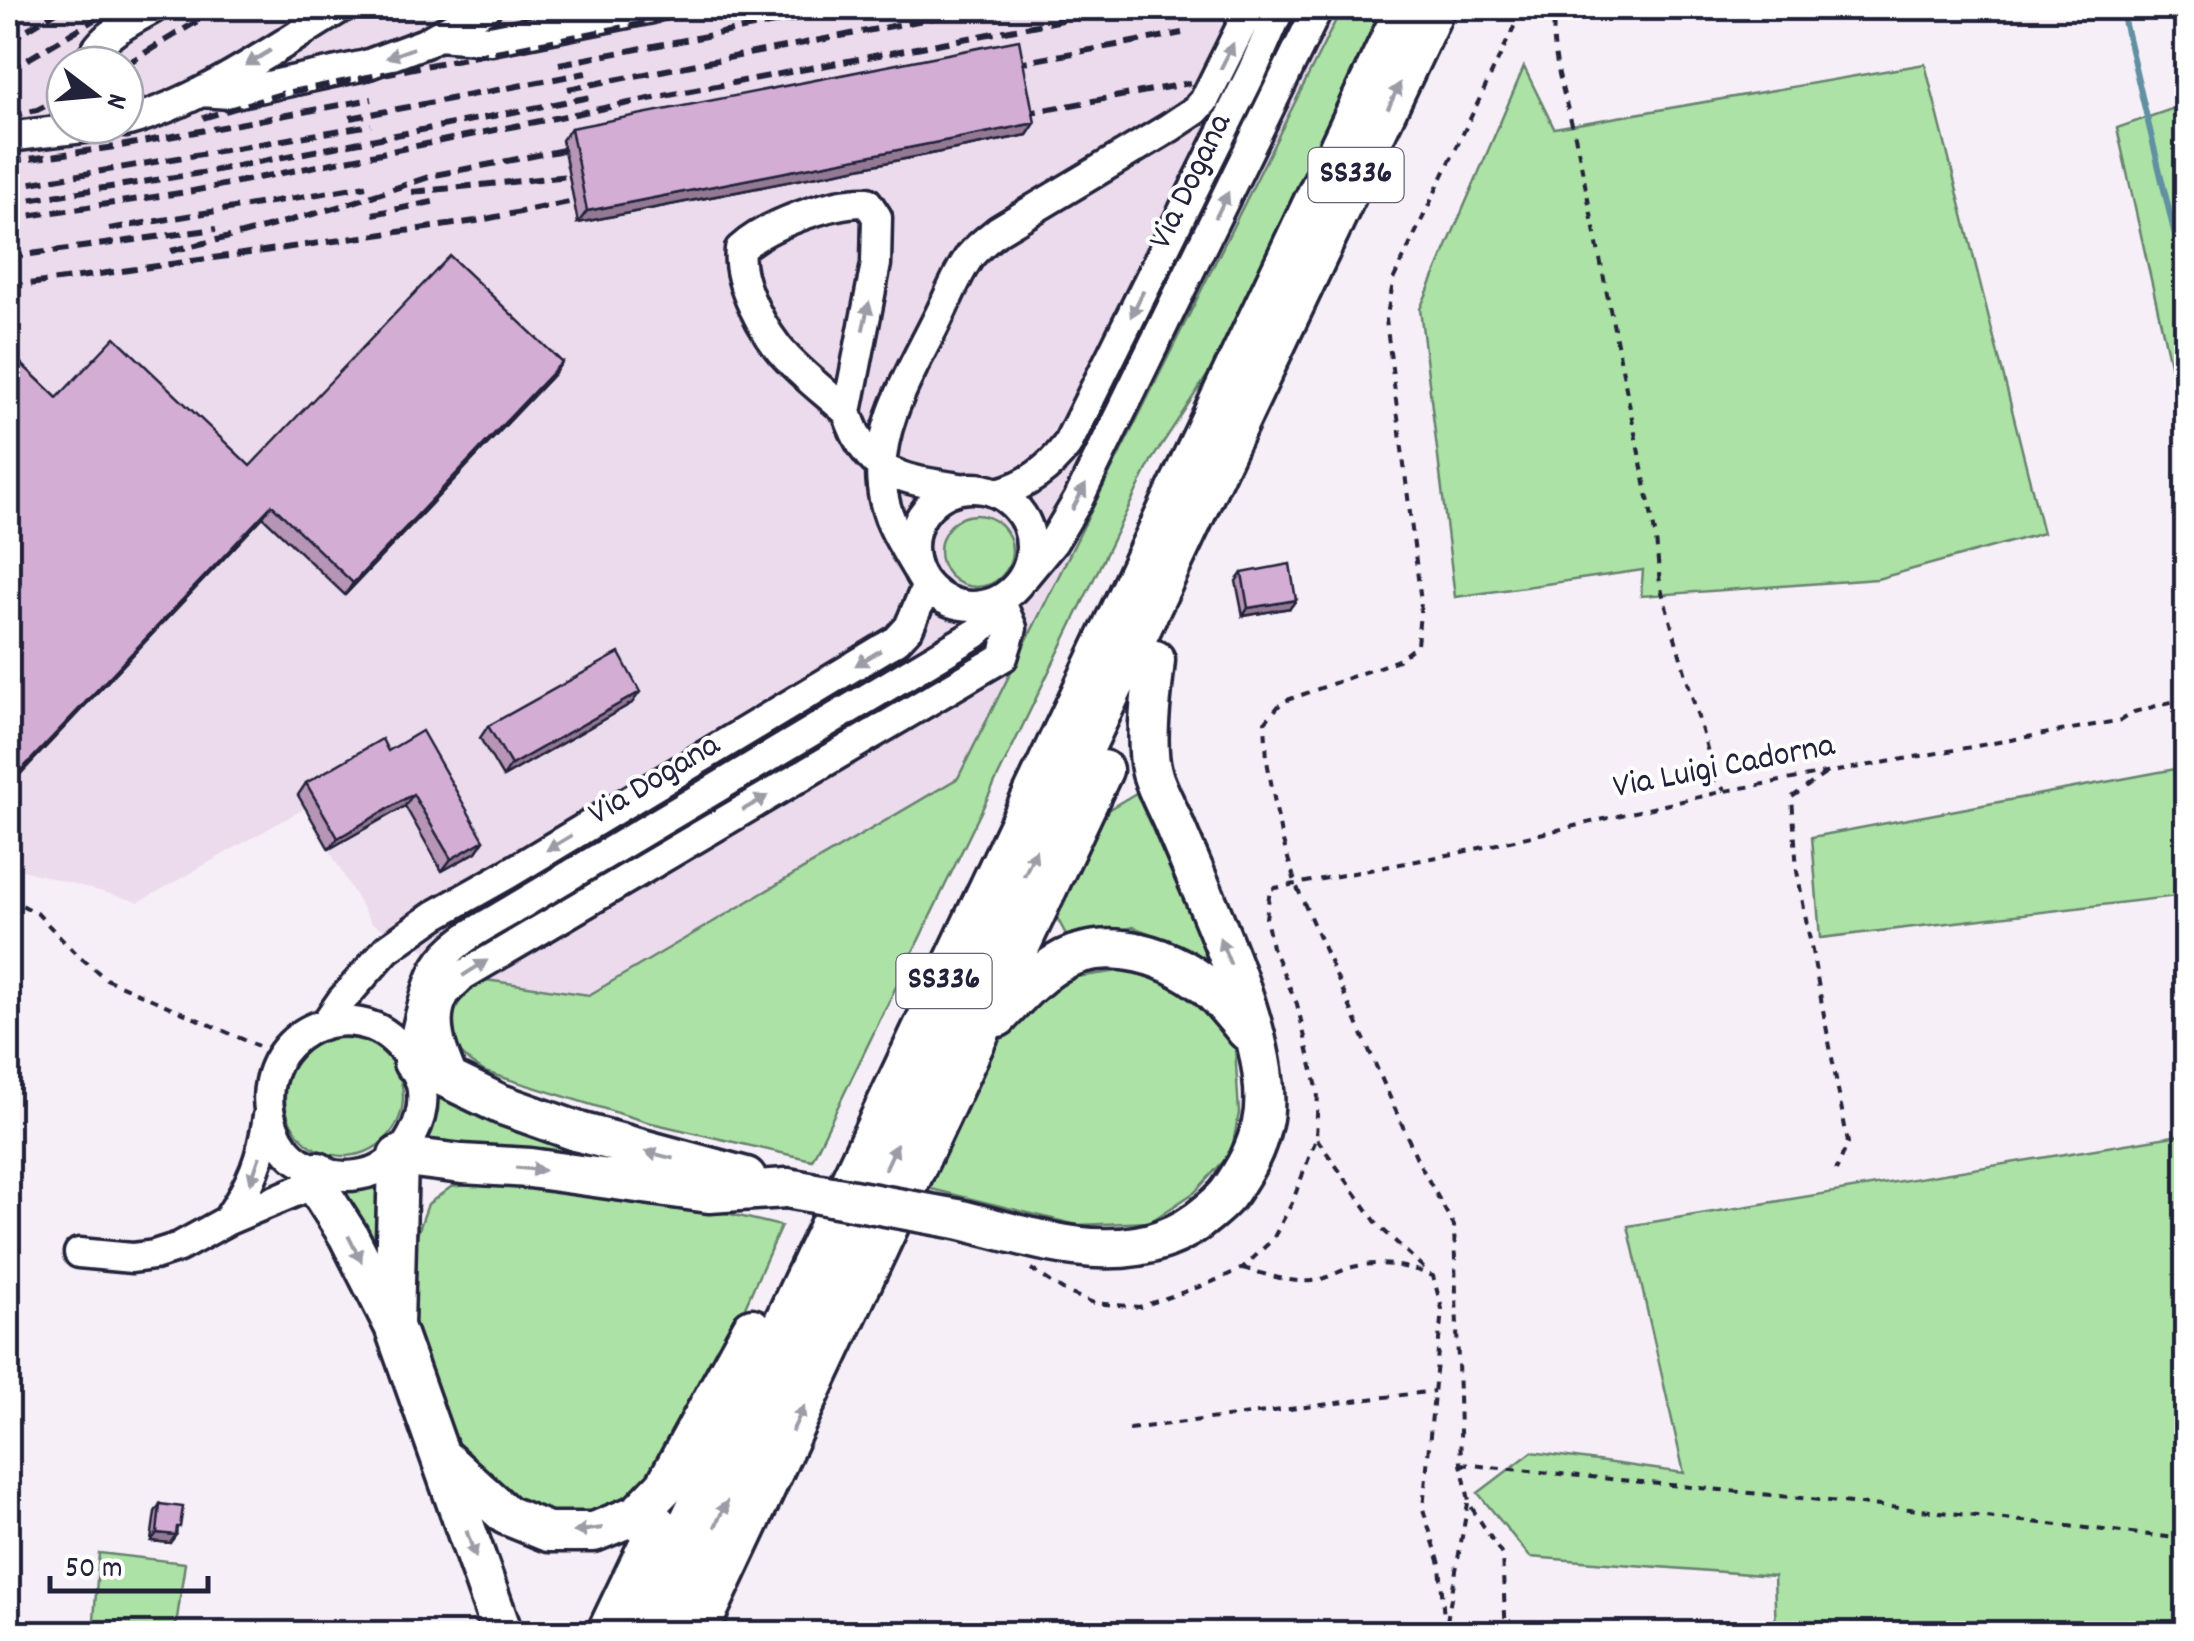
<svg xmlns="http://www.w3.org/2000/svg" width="2194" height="1641" font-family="Dekko,sans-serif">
<rect width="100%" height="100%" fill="#f6eff7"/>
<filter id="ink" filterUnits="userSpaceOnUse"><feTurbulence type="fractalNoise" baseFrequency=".01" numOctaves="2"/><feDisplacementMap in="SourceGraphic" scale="20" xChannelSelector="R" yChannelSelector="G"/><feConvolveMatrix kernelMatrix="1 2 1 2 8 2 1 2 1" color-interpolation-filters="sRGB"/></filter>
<g filter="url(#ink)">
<path fill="#ecdbed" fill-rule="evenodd" d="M8,8H1342L958,778L589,995L486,980L371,923L305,808L139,902L8,866ZM65,65H125V125H65Z"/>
<path fill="#ace2a5" stroke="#678270" stroke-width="2.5" d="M1342,8H1388L1266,263L1218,359L1151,461L812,1160L647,1122L485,1072L470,1062L457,1049L451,1028L454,1009L468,989L486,980L589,995L958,778Z
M1925,64L2043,533L1877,579L1641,596L1643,570L1455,597L1420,309L1524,67L1554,128Z
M2186,104V435L2117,128Z
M940 551a36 36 0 1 1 72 0a36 36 0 1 1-72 0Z
M2186,767V895L1820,938L1812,837Z
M1136,793L1212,963L1186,947L1133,927L1070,942L1055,914L1106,811Z
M1134,969L1172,977L1209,1007L1235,1048L1239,1113L1231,1153L1195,1192L1150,1222L1077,1225L919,1186L998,1043L1031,1005L1076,977Z
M285 1097a59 59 0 1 1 118 0a59 59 0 1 1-118 0Z
M437,1093L636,1164L422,1147L435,1117Z
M2186,1134V1633H1776L1774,1576L1530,1557L1478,1493L1532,1452L1684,1473L1628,1226Z
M392,1178L383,1260L330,1188Z
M497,1181L726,1213L781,1226L719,1365L642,1496L572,1522L520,1509L459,1455L414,1338L407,1283L417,1235L428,1204L451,1187Z
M99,1553L185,1563L175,1633H93Z"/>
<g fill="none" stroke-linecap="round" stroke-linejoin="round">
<path stroke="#6090a2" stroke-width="6" d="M2121,8L2186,282
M1491,14L1550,8"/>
<defs>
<path id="minor" d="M438,36L491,40L652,8
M89,65C97,36 130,22 154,8
M201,92L230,94L366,65L425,43L486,8
M125,122C203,101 273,49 341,8
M8,137L108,125
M847,412C827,394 805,377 787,358C764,334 736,282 740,249C766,225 831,201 867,202L877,217L876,264L847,412C868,476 899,479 960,488
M913 547a59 59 0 1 1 118 0a59 59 0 1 1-118 0Z
M998,493C1028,485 1049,469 1067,445L1252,72L1280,8
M918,571C902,543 885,519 882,486C875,427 913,369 938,318C948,298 957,274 970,256C978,246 989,238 999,230L1169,128L1196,110L1204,101L1245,19L1249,8
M1024,577L1053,542L1078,500L1318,8
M326,1023L342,1000L387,949L435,915L508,874L897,640L909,627L927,585
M413,1062C402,1048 391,1034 374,1027C309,1002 249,1064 274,1128C279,1142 289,1156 302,1163C325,1177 348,1180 374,1171C407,1158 428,1118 421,1084C419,1077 414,1070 413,1062C411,1044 427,983 437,967C453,940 489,924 515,908L975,634L984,626L986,605
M455,1082C444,1056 428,1022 445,994C449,988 457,982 462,976L1003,657L1012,628L1000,600
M228,1219C252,1183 262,1159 268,1116
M79,1253L132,1258L154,1255L179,1247L228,1220L304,1188L318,1172"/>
<path id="highway" d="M998,1017C1016,998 1034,978 1056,964C1105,933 1176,955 1215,994C1226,1005 1236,1018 1246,1030
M413,1062L500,1104L579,1132L746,1177
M318,1172L320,1191L348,1235L394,1326L503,1634
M957,1219C1041,1239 1135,1277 1209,1212C1216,1206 1224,1200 1230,1191C1245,1169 1256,1150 1262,1123C1279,1049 1202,894 1173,822C1166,806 1157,790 1152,773C1144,743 1152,691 1155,660
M394,1326L398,1156L462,1164L530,1168L709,1193L787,1188
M445,1460L506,1515L548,1532H594L638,1514L665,1486L752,1328
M606,1634L658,1525
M636,1634L1405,8
M665,1634L1435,8
M697,1634L1103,770"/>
</defs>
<use href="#minor" stroke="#22223b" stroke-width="35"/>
<use href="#highway" stroke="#22223b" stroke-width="45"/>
<path stroke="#22223b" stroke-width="4" stroke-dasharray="8 8" stroke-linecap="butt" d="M1556,8C1546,50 1569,106 1578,149C1604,279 1630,408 1656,538L1660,585L1716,780L1725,791
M1825,774L1792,797L1797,871L1848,1143L1836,1170
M8,898L37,913L73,951L106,979L258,1046
M1317,1139L1378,1225L1429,1273
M1243,1268C1265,1274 1289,1283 1312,1281C1324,1280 1337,1272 1349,1268C1377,1260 1406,1265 1433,1276L1442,1309L1423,1509L1440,1564L1445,1634
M1031,1269L1066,1292L1094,1303L1139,1307L1205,1285L1243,1268L1273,1239L1292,1203L1316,1139L1318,1092L1297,1004L1272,947L1266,918L1270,889L1458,853L1725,791L2122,720L2134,712L2186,698
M1129,1429L1434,1391
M1461,1464L1940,1512L2186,1539
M1447,1621L1468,1503
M1506,1634L1502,1555L1470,1505L1461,1464L1454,1226L1419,1163L1296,885L1281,835L1267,761L1265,722L1282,702L1398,660L1417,645L1421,602L1386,320L1394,278L1523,8"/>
<use href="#minor" stroke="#fff" stroke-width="28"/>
<use href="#highway" stroke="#fff" stroke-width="38"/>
<path stroke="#22223b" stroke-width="6" stroke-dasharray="15 8" stroke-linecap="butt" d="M8,41L63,8
M559,64L853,8
M1013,64L1182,33
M125,65L219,8
M8,71L114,8
M568,89L985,8
M1023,114L1190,83
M8,116L37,110L65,96
M203,118L281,94L721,8
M350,118L586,73
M8,162L115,147L372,99
M8,187L371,125
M412,192L569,176
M8,203L207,172L590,97
M373,214L437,201
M8,219L193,191L664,96L1126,8
M109,229L366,186
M171,251L242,234L345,205L435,175L564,150
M8,257L216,229
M8,287L476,221L574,201"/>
<defs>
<path id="highway-bridge" d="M787,1188L957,1219"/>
</defs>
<use href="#highway-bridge" stroke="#22223b" stroke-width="45" stroke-linecap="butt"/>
<use href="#highway-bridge" stroke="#fff" stroke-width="38"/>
</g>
<path fill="#b695b7" stroke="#22223b" stroke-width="2.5" d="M1035,123L1027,135L578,223L562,140L571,128Z
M8,351L57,398L250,466L562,362L554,374L345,595L263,517L8,787Z
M1242,573L1296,600L1290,608L1243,616L1236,581Z
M632,703L503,777L480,738L488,726Z
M388,751L484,840L476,852L442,871L405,806L329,849L298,795L306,783Z
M160,1504L176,1533L170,1543L151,1541L155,1512Z"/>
<path fill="#947995" stroke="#22223b" stroke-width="2.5" d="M1035,123L1027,135L578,223L587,211Z
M562,362L554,374L345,595L353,583Z
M272,505L263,517L8,787V784Z
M1296,600L1290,608L1243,616L1248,608Z
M640,692L632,703L503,777L511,765Z
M413,794L405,806L329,849L338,838Z
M484,840L476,852L442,871L451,859Z
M157,1533L176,1535L170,1543L151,1541Z"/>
<path fill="#d4add5" stroke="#22223b" stroke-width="2.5" d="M1019,40L1035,123L587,211L571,128Z
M450,256L562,362L353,583L272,505L8,784V351L57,398L115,337L250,466Z
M1290,564L1296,600L1248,608L1242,573Z
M619,653L640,692L511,765L488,726Z
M422,731L484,840L451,859L413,794L338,838L306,783L382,739L388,751Z
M160,1504L183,1507L180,1527H177L176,1535L157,1533Z"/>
<defs><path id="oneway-solid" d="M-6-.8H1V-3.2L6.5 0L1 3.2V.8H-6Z" transform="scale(2.5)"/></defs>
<g fill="#9c9ca7">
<use href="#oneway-solid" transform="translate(400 53) rotate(160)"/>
<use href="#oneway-solid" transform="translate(1227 56) rotate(-64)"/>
<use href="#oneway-solid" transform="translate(258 58) rotate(149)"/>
<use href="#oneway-solid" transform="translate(1394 96) rotate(-65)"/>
<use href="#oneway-solid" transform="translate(1222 205) rotate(-64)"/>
<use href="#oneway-solid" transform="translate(1137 304) rotate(116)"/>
<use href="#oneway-solid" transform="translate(866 316) rotate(-77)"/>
<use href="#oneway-solid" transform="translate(1079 497) rotate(-62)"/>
<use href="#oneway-solid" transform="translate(868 658) rotate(149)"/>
<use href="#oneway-solid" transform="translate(755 803) rotate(-30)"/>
<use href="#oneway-solid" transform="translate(559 843) rotate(149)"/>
<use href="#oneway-solid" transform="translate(1030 863) rotate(-65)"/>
<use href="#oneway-solid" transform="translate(1225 951) rotate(-112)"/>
<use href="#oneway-solid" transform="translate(475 968) rotate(-32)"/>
<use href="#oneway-solid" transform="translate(659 1155) rotate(-166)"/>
<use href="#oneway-solid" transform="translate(891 1157) rotate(-65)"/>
<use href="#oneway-solid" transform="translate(530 1169) rotate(6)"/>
<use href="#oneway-solid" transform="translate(255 1170) rotate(109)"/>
<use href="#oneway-solid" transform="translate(355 1249) rotate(63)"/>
<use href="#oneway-solid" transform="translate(798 1419) rotate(-65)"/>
<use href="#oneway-solid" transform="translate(721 1514) rotate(-65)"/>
<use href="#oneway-solid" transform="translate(588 1530) rotate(172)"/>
<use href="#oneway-solid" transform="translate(471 1544) rotate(71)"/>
</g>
</g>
<g text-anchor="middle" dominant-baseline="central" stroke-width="8" stroke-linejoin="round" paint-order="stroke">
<g fill="#fff" stroke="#646476" stroke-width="2.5">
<rect x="1308.5" y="148" width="95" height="54" rx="8"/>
<rect x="896.5" y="954" width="95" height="54" rx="8"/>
</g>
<g font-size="32" font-weight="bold" fill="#22223b">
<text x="1356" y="175">SS336</text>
<text x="944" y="981">SS336</text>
</g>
<g font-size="35" fill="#22223b" stroke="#fff">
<text transform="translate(1192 182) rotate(-64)">Via Dogana</text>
<text transform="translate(1724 768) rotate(-11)">Via Luigi Cadorna</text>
<text transform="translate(655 781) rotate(-31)">Via Dogana</text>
</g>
</g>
<rect width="2194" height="1641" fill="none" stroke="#fff" stroke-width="40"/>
<rect x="20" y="20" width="2154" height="1601" fill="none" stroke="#22223b" stroke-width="4" filter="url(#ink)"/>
<g transform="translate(95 95) rotate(106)"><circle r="48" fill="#ffffff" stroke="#a7a7b1" stroke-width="2.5"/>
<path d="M0-8L18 38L0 25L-18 38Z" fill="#22223b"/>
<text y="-15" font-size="28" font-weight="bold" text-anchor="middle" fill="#22223b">N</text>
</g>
<path d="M50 1576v15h158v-15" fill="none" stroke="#22223b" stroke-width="5"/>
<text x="65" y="1576" font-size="30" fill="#22223b" stroke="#ffffff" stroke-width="8" paint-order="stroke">50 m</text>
</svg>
